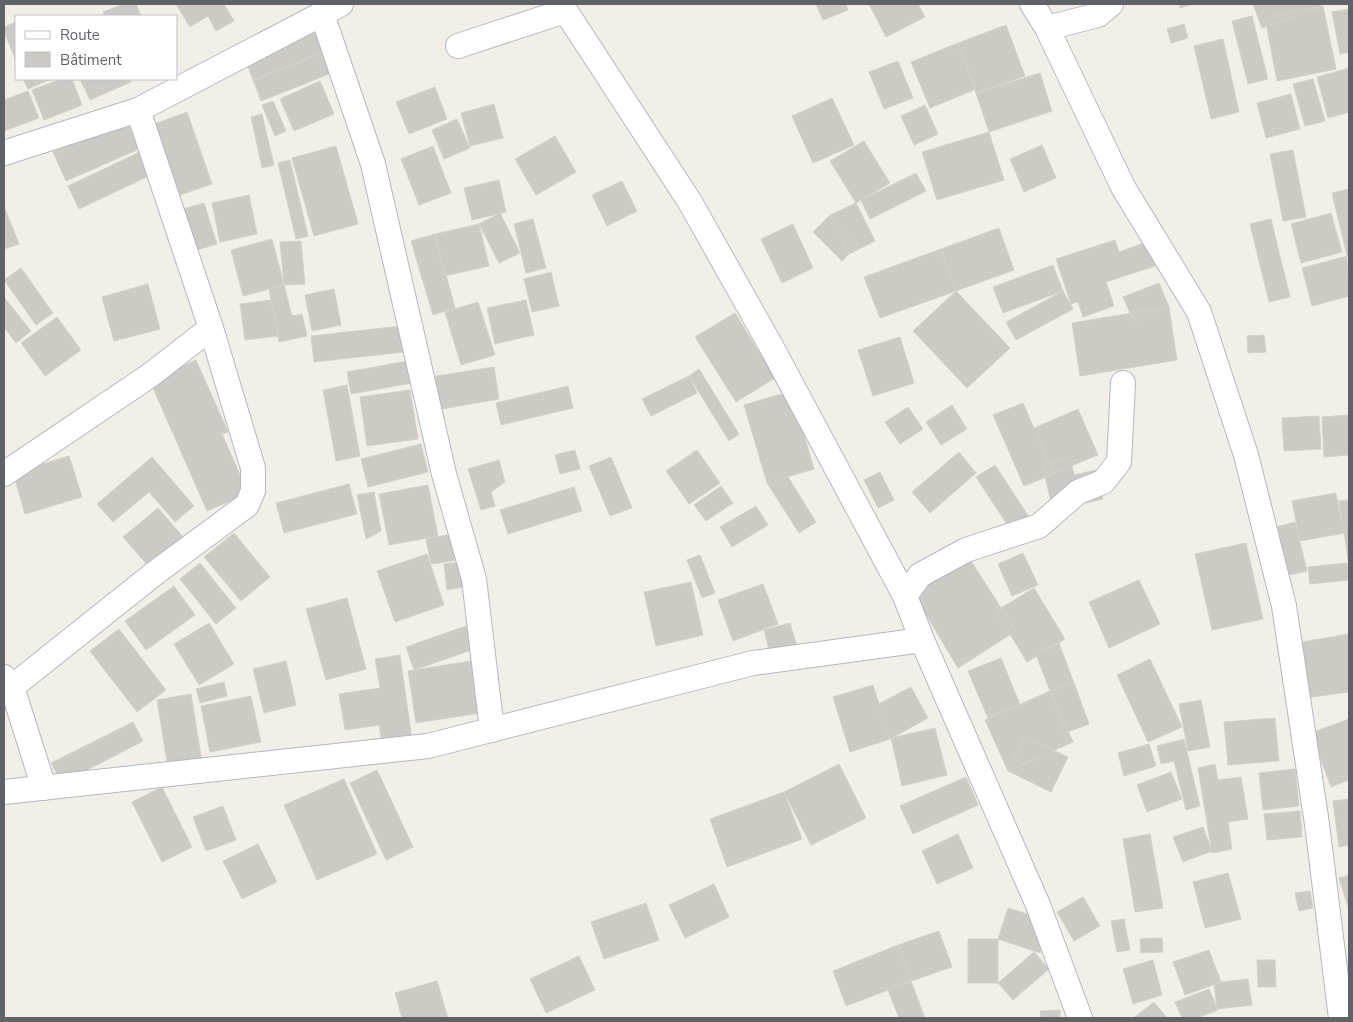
<svg xmlns="http://www.w3.org/2000/svg" width="1353" height="1022" font-family="'Nunito Sans',sans-serif">
<rect width="100%" height="100%" fill="#f1efe8"/>
<path fill="#cccac5" stroke="#d6d1c6" d="M124,4H136L141,16H105L103,12Z
M176,4H224L234,21L216,31L208,16L190,27Z
M816,4H846L848,10L823,20Z
M869,4H918L925,17L886,37Z
M1179,4H1194L1180,8Z
M1253,4H1320L1321,7L1262,28Z
M1323,6L1336,69L1277,81L1265,18Z
M1349,9V52L1340,54L1332,12Z
M1252,16L1268,79L1248,84L1232,21Z
M16,22V61L4,31V27Z
M1184,24L1188,38L1171,43L1167,29Z
M1006,25L1025,76L976,93L958,43Z
M315,32L323,52L253,80L246,61Z
M1223,39L1239,112L1211,119L1194,46Z
M958,43L976,89L930,108L911,62Z
M323,52L332,73L261,101L253,80Z
M898,61L913,98L884,109L869,72Z
M1349,68V112L1328,118L1317,77Z
M1040,73L1052,111L989,132L976,93Z
M23,79H49V80L28,89Z
M61,79H72L82,105L44,120L32,90Z
M80,79H129L131,82L90,100Z
M1313,79L1325,121L1305,126L1293,84Z
M320,81L334,114L294,131L280,99Z
M435,87L447,119L409,134L396,102Z
M28,91L39,118L4,131V100Z
M1291,94L1300,129L1266,138L1257,103Z
M832,98L854,145L813,163L792,116Z
M273,101L286,131L275,136L262,105Z
M494,104L503,138L470,146L461,113Z
M925,105L938,134L914,145L901,116Z
M187,112L212,184L177,196L152,125Z
M262,114L274,165L262,168L251,117Z
M457,119L470,148L444,159L432,130Z
M126,120L139,149L66,181L53,152Z
M989,132L1004,180L937,200L922,152Z
M555,136L576,172L536,195L515,159Z
M864,141L890,183L856,203L830,161Z
M1042,145L1056,178L1024,192L1010,159Z
M336,146L358,224L314,236L292,158Z
M433,146L451,193L419,205L401,159Z
M1293,150L1306,217L1283,221L1270,154Z
M140,152L151,175L79,209L68,186Z
M290,160L308,236L296,239L278,163Z
M916,173L926,191L870,219L861,200Z
M499,180L506,212L472,220L464,188Z
M622,181L637,211L607,226L592,195Z
M1349,189V255L1347,256L1332,193Z
M249,195L257,234L220,242L212,203Z
M204,203L217,244L193,251L180,210Z
M856,203L875,241L849,254L830,215Z
M4,206L19,244L4,249Z
M500,213L520,253L499,263L479,224Z
M1331,213L1342,252L1301,263L1291,224Z
M830,215L859,244L842,261L813,232Z
M533,219L546,268L526,273L514,224Z
M1271,219L1290,297L1269,302L1250,224Z
M479,224L489,266L444,276L435,234Z
M793,224L813,268L782,283L761,239Z
M999,228L1014,270L956,291L941,249Z
M435,234L455,308L433,315L411,241Z
M272,239L284,285L243,296L231,250Z
M1115,240L1119,252L1147,242L1155,266L1106,282L1114,306L1083,317L1078,302L1071,304L1056,259Z
M301,241L305,284L284,285L280,242Z
M941,249L956,291L880,318L864,277Z
M1347,256L1349,296L1312,306L1302,268Z
M1053,265L1063,291L1003,313L993,287Z
M21,268L53,313L36,325L4,280Z
M551,272L559,306L532,312L524,279Z
M1159,283L1169,307L1134,322L1123,297Z
M148,284L160,329L114,341L102,297Z
M284,285L292,316L302,314L307,336L279,342L269,289Z
M334,289L341,325L312,331L305,295Z
M956,291L1010,348L967,388L913,331Z
M1063,291L1073,309L1016,340L1006,322Z
M4,297L31,331L16,343L4,327Z
M272,300L279,336L245,340L240,304Z
M526,300L534,335L495,344L487,308Z
M478,302L495,355L461,365L445,312Z
M1169,307L1177,360L1080,376L1072,323Z
M735,313L775,378L736,402L695,337Z
M57,317L81,350L45,376L21,343Z
M401,326L404,352L314,362L311,336Z
M1264,335L1266,352L1248,353L1247,336Z
M900,337L914,383L873,396L858,350Z
M196,360L228,432L222,434L248,493L207,511L150,381Z
M408,361L412,383L351,394L347,372Z
M494,367L499,399L436,410L430,377Z
M699,369L739,434L729,441L689,376Z
M689,376L697,393L651,416L642,399Z
M347,385L360,456L336,461L323,390Z
M568,386L573,408L501,425L496,403Z
M410,390L418,439L367,446L360,397Z
M791,391L814,469L767,483L744,405Z
M1023,403L1054,474L1024,486L993,415Z
M952,405L967,429L941,445L926,422Z
M908,407L923,429L900,444L885,422Z
M1078,409L1098,455L1053,473L1034,428Z
M1349,415V455L1324,457L1322,417Z
M1319,416L1321,449L1284,451L1282,418Z
M421,444L428,472L368,487L361,459Z
M575,450L580,469L560,474L555,455Z
M697,450L720,483L689,504L666,471Z
M959,452L976,473L930,513L912,492Z
M69,456L82,497L25,514L13,473Z
M152,457L194,506L175,522L149,492L113,522L97,504Z
M611,457L632,508L610,516L589,466Z
M1070,458L1074,475L1096,470L1103,499L1053,510L1042,464Z
M499,460L505,482L491,492L495,506L481,510L468,469Z
M995,465L1029,517L1010,529L976,477Z
M785,472L816,522L799,533L767,483Z
M880,472L894,500L878,508L864,480Z
M349,484L357,514L284,533L276,503Z
M428,485L438,536L389,545L379,494Z
M721,486L733,503L706,521L694,505Z
M574,487L582,511L508,534L500,510Z
M374,492L381,531L366,539L357,495Z
M1336,493L1344,533L1300,541L1292,501Z
M1349,500V565L1339,501Z
M756,506L768,525L732,547L720,527Z
M158,508L184,538L150,568L123,537Z
M1295,522L1307,571L1288,575L1276,527Z
M234,533L270,577L241,601L204,557Z
M453,534L458,560L431,564L426,539Z
M1246,543L1263,619L1212,630L1195,554Z
M1023,553L1038,585L1012,596L998,564Z
M427,554L444,605L395,622L377,571Z
M700,555L715,593L702,598L687,560Z
M971,561L1016,631L958,668L913,593Z
M460,562L463,587L447,590L444,564Z
M200,563L236,608L216,624L180,579Z
M1347,563L1348,580L1310,584L1308,567Z
M1139,580L1160,624L1109,648L1089,602Z
M691,582L703,635L656,646L644,592Z
M763,584L778,624L733,641L718,600Z
M174,586L195,615L146,650L125,621Z
M1034,588L1065,639L1027,662L996,611Z
M347,598L366,669L326,680L306,609Z
M209,623L234,664L199,685L174,644Z
M790,623L797,646L770,654L764,630Z
M466,626L474,649L414,670L406,647Z
M119,629L166,690L137,712L90,651Z
M1349,634V692L1305,698L1296,643Z
M1059,643L1074,683L1050,691L1035,652Z
M400,655L412,740L382,744L379,725L345,730L339,694L380,688L375,659Z
M1001,658L1020,705L988,718L968,671Z
M1150,659L1182,727L1148,742L1117,675Z
M286,661L296,705L264,713L253,669Z
M471,661L480,713L416,723L408,671Z
M224,682L227,696L200,703L196,689Z
M1074,683L1089,724L1065,733L1050,691Z
M873,685L890,739L850,752L833,697Z
M911,687L928,718L890,739L873,707Z
M1050,691L1073,742L1008,771L985,720Z
M191,694L202,762L168,768L157,700Z
M251,696L261,742L210,752L201,706Z
M1201,700L1210,747L1188,751L1179,704Z
M1275,718L1279,761L1228,765L1224,722Z
M1349,719V780L1331,787L1311,733Z
M133,722L143,741L62,783L51,763Z
M935,728L947,775L902,786L891,738Z
M1025,737L1068,757L1051,792L1008,771Z
M1184,739L1200,806L1186,810L1174,761L1161,764L1157,746Z
M1149,744L1156,766L1124,776L1118,753Z
M839,764L866,818L811,845L784,792Z
M1215,764L1218,780L1241,777L1248,819L1228,822L1232,849L1212,853L1198,768Z
M1295,769L1299,806L1263,810L1259,773Z
M377,770L413,847L386,860L350,783Z
M1171,772L1182,799L1147,812L1137,785Z
M966,777L978,805L913,834L900,806Z
M344,779L377,854L317,880L284,805Z
M162,787L192,847L162,862L132,802Z
M784,792L802,839L727,867L710,819Z
M1349,799V845L1339,847L1333,801Z
M223,806L236,840L206,851L193,817Z
M1300,811L1302,837L1267,840L1264,814Z
M1203,827L1212,851L1183,862L1173,837Z
M958,834L973,868L937,884L922,851Z
M1150,834L1163,908L1135,912L1123,839Z
M258,844L277,882L242,899L223,861Z
M1228,873L1241,919L1205,928L1193,882Z
M1349,875V910L1339,878Z
M714,884L729,917L685,938L669,905Z
M1310,891L1313,908L1299,911L1295,893Z
M1083,897L1100,926L1074,941L1057,912Z
M646,903L659,940L604,959L591,922Z
M1008,908L1050,921L1040,953L998,939Z
M1124,919L1130,950L1117,952L1111,921Z
M939,931L952,967L911,981L898,945Z
M1162,938L1163,952L1141,953L1140,939Z
M968,939H998V983H968Z
M898,945L912,981L846,1006L833,971Z
M1209,950L1221,982L1185,995L1173,962Z
M1034,952L1049,969L1013,1000L998,983Z
M579,956L595,990L546,1013L530,979Z
M1153,960L1162,995L1133,1004L1123,969Z
M1257,960H1275L1276,987H1258Z
M1248,979L1252,1005L1217,1009L1214,983Z
M437,981L448,1018H402L395,993Z
M911,981L925,1018H899L888,990Z
M1209,989L1218,1010L1197,1018H1182L1175,1002Z
M1154,1002L1167,1018H1136L1135,1017Z
M1060,1010V1018H1041L1040,1011Z"/>
<g fill="none" stroke-linecap="round" stroke-linejoin="round">
<defs>
<path id="minor" d="M561,4L690,202L771,346L905,596L922,640L1038,905L1080,1018
M1032,4L1047,28L1123,187L1199,312L1246,455L1284,606L1317,824L1341,1018
M322,14L373,164L444,474L474,579L492,730
M1047,28L1098,15L1111,4
M458,46L565,11
M4,153L138,110L341,4
M4,474L149,376L211,328L138,110
M905,596L920,575L966,550L1039,526L1078,492L1103,482L1119,462L1123,383
M4,677L12,687L44,788
M12,687L155,573L247,505L253,491V468L211,328
M4,792L428,746L753,663L922,640"/>
</defs>
<use href="#minor" stroke="#b5b8bc" stroke-width="26"/>
<use href="#minor" stroke="#fff" stroke-width="24"/>
</g>
<rect width="1353" height="1022" fill="none" stroke="#5f6368" stroke-width="10"/>
<rect x="15" y="15" width="162" height="65" fill="#ffffff" stroke="#bfc1c3"/>
<rect x="25" y="31" width="25" height="8" fill="#ffffff" stroke="#bfc1c3"/>
<text x="60" y="40" font-size="15" fill="#5f6368">Route</text>
<rect x="25" y="52" width="25" height="15" fill="#cccac5" stroke="#bfc1c3"/>
<text x="60" y="65" font-size="15" fill="#5f6368">Bâtiment</text>
</svg>
